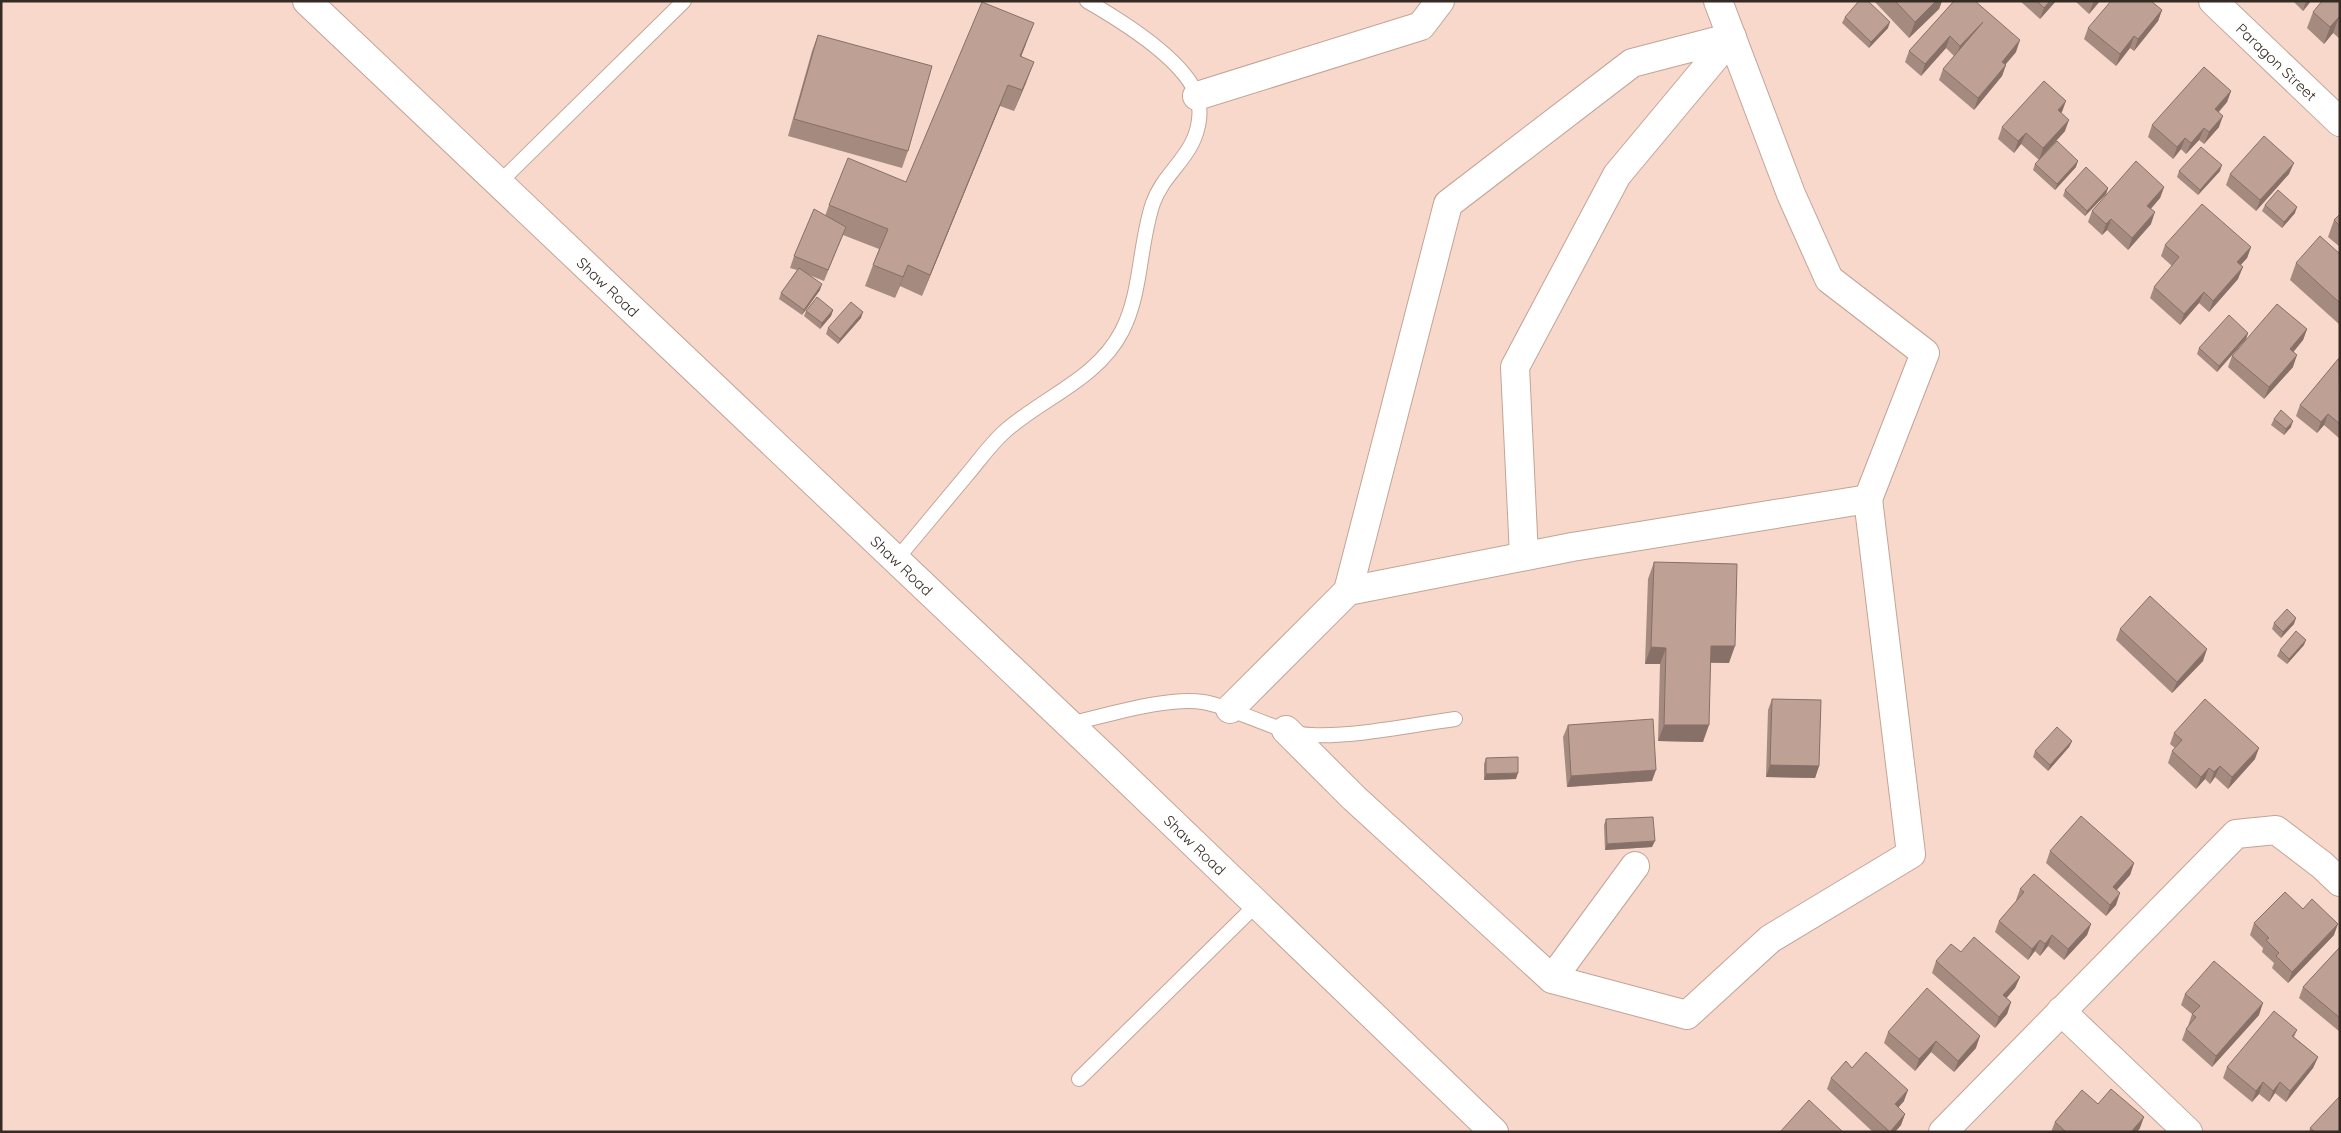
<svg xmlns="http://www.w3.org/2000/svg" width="2341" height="1133" font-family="Quicksand,sans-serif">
<rect width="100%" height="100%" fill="#f8d8cb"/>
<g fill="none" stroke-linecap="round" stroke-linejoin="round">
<defs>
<path id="lane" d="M499,183L684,1
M896,560C919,532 943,504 966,476C978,462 989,446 1003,433C1041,398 1097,380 1122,331C1142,292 1139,244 1153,203C1162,178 1181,165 1192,143C1199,129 1202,111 1197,96C1184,59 1120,20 1087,1
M1069,724C1105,716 1168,696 1203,702C1238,708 1278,734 1312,735C1355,737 1411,725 1455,719
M1079,1079L1256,905"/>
<g id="street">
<path id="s1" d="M307,1L1104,757L1494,1132"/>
<path id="s2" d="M2213,1L2340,122"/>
<path d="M1197,96L1421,26L1440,1"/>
<path d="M1348,591L1448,204L1632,63L1732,37L1617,175L1515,367L1524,556"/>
<path d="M1230,709L1348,591L1572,547L1868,499L1925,353L1829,279L1791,194L1718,1"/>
<path d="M1286,730L1354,798L1552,979L1687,1015L1770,939L1911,854L1868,499"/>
<path d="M1552,979L1635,866"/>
<path d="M2061,1011L2188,1132"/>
<path d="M1943,1132L2236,834L2276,830L2322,865L2340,882"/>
</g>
</defs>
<use href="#lane" stroke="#c2a497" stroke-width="16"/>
<use href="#street" stroke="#c2a497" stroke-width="30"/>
<use href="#lane" stroke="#fff" stroke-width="14"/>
<use href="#street" stroke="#fff" stroke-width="28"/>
</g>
<path fill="#a48a7f" d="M1874,1H1942L1939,9L1909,38Z
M1954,1L2016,52L2006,64L2002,76L1974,110L1939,80L1943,69L1954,56L1946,48L1921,76L1905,62L1909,51Z
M2020,1H2056L2040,19Z
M2075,1H2100L2089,14Z
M2293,1H2311L2303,11Z
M2340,1V39L2333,33L2324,44L2307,28L2313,12Z
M2162,10L2158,21L2134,51L2130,48L2116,66L2084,39L2088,28Z
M1845,17L1888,28L1869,48L1842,23Z
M818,35L908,151L902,168L788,136L812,51Z
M1026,44L1021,56L1026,83L1014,111L1000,106L922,296L900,286L895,298L865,286L879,249L843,235L824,281L809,275L820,290L802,315L779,299L781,293L797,270L790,268L794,256L825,216L829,205L906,182Z
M2231,91L2227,102L2219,112V127L2204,144L2199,140L2186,154L2181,149L2173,159L2148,137L2152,125Z
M2062,112L2061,113L2065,131L2039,160L2021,144L2014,153L1998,139L2002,127Z
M2035,164L2076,167L2055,190L2033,170Z
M2179,171H2220L2198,195L2177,177Z
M2230,174H2289L2256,211L2226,185Z
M2164,187L2160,198L2151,209V224L2128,250L2107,230L2102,235L2088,222L2092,211Z
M2108,188L2106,194L2085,216L2063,196L2065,190Z
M2265,205L2295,213L2282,228L2262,211Z
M2340,214V247L2328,237L2334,220Z
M2165,245L2251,247L2247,258L2240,265L2238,279L2209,312L2199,303L2180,325L2150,298L2154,287L2172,266L2161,256Z
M2340,254V325L2290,280L2296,263Z
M833,310L831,316L820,329L804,316L806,311Z
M861,318L838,344L826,334L828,328Z
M2307,329L2303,340L2293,352V367L2264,399L2228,367L2232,356Z
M2248,333L2246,339L2217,372L2197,354L2199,348Z
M2340,358V439L2324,425L2317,433L2296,416L2300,405Z
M2274,419L2291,427L2284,435L2271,425Z
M1654,562L1729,663H1710L1703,742L1658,741L1660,664H1645L1648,579Z
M2274,623L2294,624L2281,638L2272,629Z
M2120,629L2203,661L2172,693L2116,640Z
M2304,645L2287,664L2277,656L2280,650Z
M1772,699L1819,766L1815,778L1766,777L1768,710Z
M1568,725L1652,781L1567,787L1563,737Z
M2174,733L2255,759L2228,789L2215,777L2210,784L2205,779L2196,789L2168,763L2172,751L2175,748L2170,744Z
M2072,741L2069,747L2048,771L2033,757L2035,751Z
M1486,758L1516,779L1484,780V764Z
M1606,819L1652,847L1605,850L1604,825Z
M2050,851L2134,863L2130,875L2117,890L2116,905L2106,916L2046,863Z
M2020,889L2091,924L2087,935L2064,960L2048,946L2040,956L2035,951L2028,960L1995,932L1999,921L2017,901L2016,900Z
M2303,909L2334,935L2288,983L2272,968L2274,963L2262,952L2263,948L2250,935L2254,923Z
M2340,947V1032L2299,998L2303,987Z
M1961,952L2020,977L2015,988L2006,998L2011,1002L2007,1014L1995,1028L1932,973L1936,961Z
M2185,994L2259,1015L2212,1067L2182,1040L2186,1029L2188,1026L2192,1014L2181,1005Z
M2297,1030L2294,1037L2318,1057L2313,1068L2286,1102L2275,1093L2269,1102L2259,1094L2252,1102L2223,1078L2227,1067Z
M1888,1032L1976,1048L1954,1072L1931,1052L1915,1071L1884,1043Z
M1852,1068L1904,1101L1898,1107L1905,1114L1901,1125L1895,1132H1873L1827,1089L1831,1078Z
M2098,1104L2140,1128L2137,1132H2051L2055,1122Z
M2310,1128L2340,1132H2309Z"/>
<path fill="#867068" d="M1936,1H1942L1939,9L1909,38L1915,22Z
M2050,1H2056L2040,19L2044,8Z
M2094,1H2100L2089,14L2093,3Z
M2306,1H2311L2303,11Z
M2162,10L2158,21L2134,51L2138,39Z
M2339,17L2333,33L2324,44L2330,27Z
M1890,22L1888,28L1869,48L1871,42Z
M1983,22L1956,57L1960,46Z
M1034,23L1026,44L1013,77L1020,56Z
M1950,36L1946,48L1921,76L1925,64Z
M2134,36L2130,48L2116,66L2120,54Z
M2020,40L2016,52L1998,73L2002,62Z
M1034,62L1026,83L1014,111L1022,90Z
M2006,65L2002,76L1974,110L1978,98Z
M1008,85L1000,106L922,296L930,275Z
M2231,91L2227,102L2211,120L2215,109Z
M2066,101L2062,112L2054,121L2058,110Z
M2223,116L2219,127L2204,144L2209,132Z
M2069,120L2065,131L2039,160L2043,148Z
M2204,128L2199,140L2186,154L2191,143Z
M2026,133L2021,144L2014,153L2018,141Z
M2185,138L2181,149L2173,159L2177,147Z
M2078,161L2076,167L2055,190L2057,184Z
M2294,163L2289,174L2256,211L2260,200Z
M2222,165L2220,171L2198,195L2200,190Z
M2164,187L2160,198L2143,217L2147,206Z
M2108,188L2106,194L2085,216L2087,211Z
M2297,207L2295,213L2282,228L2284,222Z
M2155,212L2151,224L2128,250L2132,238Z
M2111,219L2107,230L2102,235L2106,224Z
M2251,247L2247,258L2233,274L2237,262Z
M908,265L900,286L895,298L903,277Z
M2243,267L2238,279L2209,312L2213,301Z
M822,284L820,290L802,315L804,310Z
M2204,292L2199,303L2180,325L2184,314Z
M833,310L831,316L820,329L822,323Z
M863,312L861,318L838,344L840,339Z
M2307,329L2303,340L2286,361L2290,349Z
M2248,333L2246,339L2217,372L2219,366Z
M2297,355L2293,367L2264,399L2269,387Z
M2328,414L2324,425L2317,433L2321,422Z
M2293,421L2291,427L2284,435L2286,429Z
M2296,618L2294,624L2281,638L2283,632Z
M2306,640L2304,645L2287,664L2289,659Z
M1711,646H1735L1729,663L1705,662Z
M1651,647L1666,648L1660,664H1645Z
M2207,649L2203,661L2172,693L2177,682Z
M1664,725H1709L1703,742L1658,741Z
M2072,741L2069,747L2048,771L2050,765Z
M2259,748L2255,759L2228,789L2232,777Z
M1770,765L1819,766L1815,778L1766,777Z
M2220,766L2215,777L2210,784L2214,772Z
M2209,768L2205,779L2196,789L2201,777Z
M1656,770L1652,781L1567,787L1571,776Z
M1518,773L1516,779L1484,780L1486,774Z
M1655,841L1652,847L1605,850L1607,844Z
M2134,863L2130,875L2109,898L2113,887Z
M2120,893L2116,905L2106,916L2110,905Z
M2091,924L2087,935L2064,960L2068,949Z
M2338,924L2334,935L2288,983L2292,972Z
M2052,935L2048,946L2040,956L2045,944Z
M2040,940L2035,951L2028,960L2032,949Z
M2020,977L2015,988L1999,1007L2003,995Z
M2011,1002L2007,1014L1995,1028L1999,1017Z
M2263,1003L2259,1015L2212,1067L2216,1056Z
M1980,1036L1976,1048L1954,1072L1958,1061Z
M1936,1041L1931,1052L1915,1071L1919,1059Z
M2318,1057L2313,1068L2286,1102L2290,1091Z
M2263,1082L2259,1094L2252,1102L2256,1091Z
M2280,1082L2275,1093L2269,1102L2273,1091Z
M1908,1090L1904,1101L1891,1116L1895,1104Z
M1905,1114L1901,1125L1895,1132H1890Z
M2144,1117L2140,1128L2137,1132H2131Z"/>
<path fill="#bfa094" stroke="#867068" d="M1859,1H1868L1890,22L1871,42L1845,17Z
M1895,1H1936L1915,22Z
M1954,1H1975L2020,40L2002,62L2006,65L1978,98L1943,69L1983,22L1960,46L1950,36L1925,64L1909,51Z
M2037,1H2050L2044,8Z
M2111,1H2151L2162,10L2138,39L2134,36L2120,54L2088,28Z
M2322,1H2340V17H2339L2330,27L2313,12Z
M982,2L1034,23L1020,56L1034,62L1022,90L1008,85L930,275L908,265L903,277L873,265L888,229L829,205L848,158L906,182Z
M818,35L932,66L908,151L794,119Z
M2204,67L2231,91L2215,109L2223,116L2209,132L2204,128L2191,143L2185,138L2177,147L2152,125Z
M2044,81L2066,101L2058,110L2069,120L2043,148L2026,133L2018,141L2002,127Z
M2264,136L2294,163L2260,200L2230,174Z
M2057,141L2078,161L2057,184L2035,164Z
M2201,147L2222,165L2200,190L2179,171Z
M2136,161L2164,187L2147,206L2155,212L2132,238L2111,219L2106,224L2092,211Z
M2086,167L2108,188L2087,211L2065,190Z
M2278,190L2297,207L2284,222L2265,205Z
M2202,204L2251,247L2237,262L2243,267L2213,301L2204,292L2184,314L2154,287L2179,257L2165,245Z
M814,209L846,227L828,270L794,256Z
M2340,214V226L2334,220Z
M2320,236L2340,254V303L2296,263Z
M799,268L822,284L804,310L781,293Z
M817,297L833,310L822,323L806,311Z
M851,302L863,312L840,339L828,328Z
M2277,304L2307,329L2290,349L2297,355L2269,387L2232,356Z
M2229,315L2248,333L2219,366L2199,348Z
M2339,358L2340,424L2328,414L2321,422L2300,405Z
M2281,410L2293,421L2286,429L2274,419Z
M1654,562L1737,564L1735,646H1711L1709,725H1664L1666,648L1651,647Z
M2150,596L2207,649L2177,682L2120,629Z
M2287,609L2296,618L2283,632L2274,623Z
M2296,631L2306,640L2289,659L2280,650Z
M1772,699L1821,700L1819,766L1770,765Z
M2205,699L2259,748L2232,777L2220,766L2214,772L2209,768L2201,777L2172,751L2182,740L2174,733Z
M1653,719L1656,770L1571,776L1568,725Z
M2057,727L2072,741L2050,765L2035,751Z
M1518,757V773L1486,774V758Z
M2081,816L2134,863L2113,887L2120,893L2110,905L2050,851Z
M1653,817L1655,841L1607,844L1606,819Z
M2034,874L2091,924L2068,949L2052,935L2045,944L2040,940L2032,949L1999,921L2024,892L2020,889Z
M2285,892L2303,909L2312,899L2338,924L2292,972L2276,956L2279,953L2266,940L2269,938L2254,923Z
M1974,937L2020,977L2003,995L2011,1002L1999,1017L1936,961L1951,944L1961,952Z
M2340,947V1018L2303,987Z
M2214,961L2263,1003L2216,1056L2186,1029L2196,1017L2192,1014L2200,1006L2185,994Z
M1927,988L1980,1036L1958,1061L1936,1041L1919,1059L1888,1032Z
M2274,1011L2297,1030L2292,1036L2318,1057L2290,1091L2280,1082L2273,1091L2263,1082L2256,1091L2227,1067Z
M1866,1052L1908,1090L1895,1104L1905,1114L1890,1132L1831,1078L1846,1061L1852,1068Z
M2111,1089L2144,1117L2131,1132H2066L2055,1122L2082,1090L2098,1104Z
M2340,1096V1132H2315L2310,1128Z
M1809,1100L1843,1132H1780Z"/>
<g text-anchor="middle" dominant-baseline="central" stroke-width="5" stroke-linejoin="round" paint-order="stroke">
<g font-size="15" fill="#362a25" stroke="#fce8e0">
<text stroke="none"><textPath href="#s2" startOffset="88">Paragon Street</textPath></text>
<text stroke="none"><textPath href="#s1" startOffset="415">Shaw Road</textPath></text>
<text stroke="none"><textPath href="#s1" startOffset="820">Shaw Road</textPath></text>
<text stroke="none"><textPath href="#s1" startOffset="1225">Shaw Road</textPath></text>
</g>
</g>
<rect width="2341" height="1133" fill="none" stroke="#362a25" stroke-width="5"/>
</svg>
